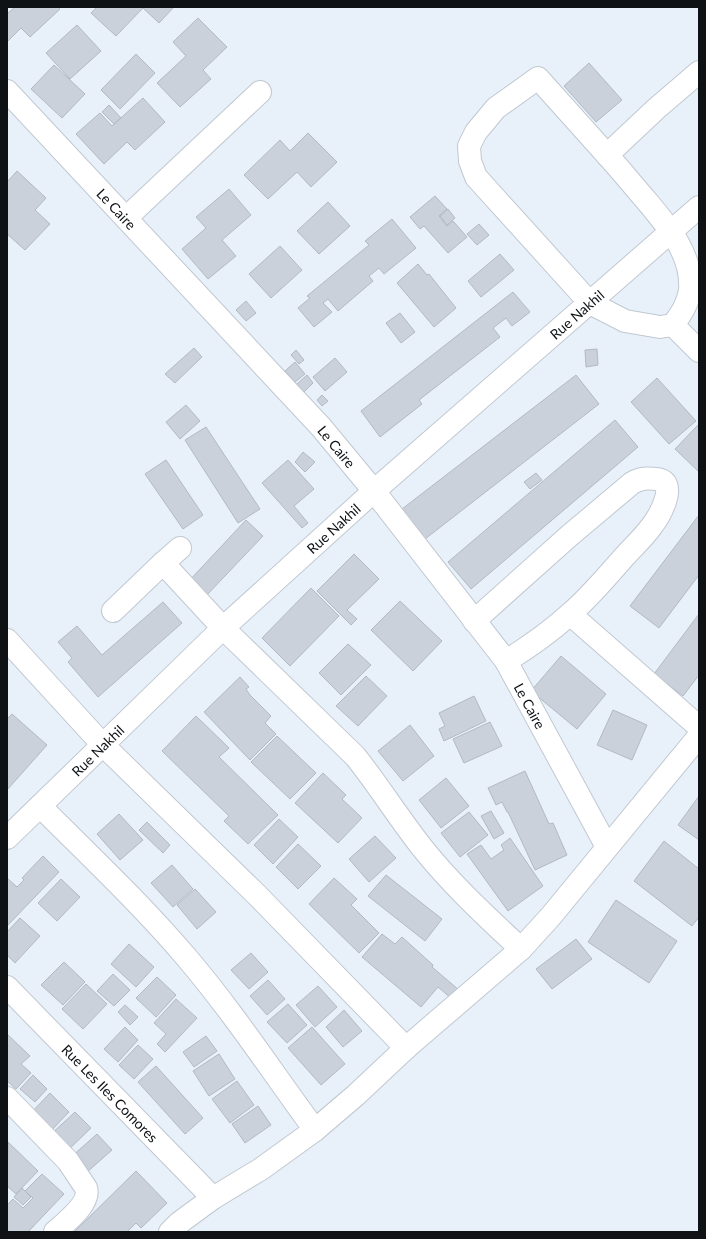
<svg xmlns="http://www.w3.org/2000/svg" width="706" height="1239" font-family="Lato,sans-serif">
<rect width="100%" height="100%" fill="#e8f0fa"/>
<path fill="#cad1db" stroke="#b2b9c2" d="M15,7H58L60,9L30,37L21,28L7,42V12L8,13Z
M97,7H174L159,23L143,8L116,36L91,13Z
M198,18L227,47L203,70L211,79L180,107L157,83L186,56L173,42Z
M77,25L101,51L70,79L46,53Z
M136,54L155,73L120,109L101,90Z
M589,63L622,100L596,122L564,86Z
M54,65L85,94L62,118L31,89Z
M143,98L165,122L135,150L127,142L104,164L76,134L100,113L112,126Z
M109,105L121,118L114,124L102,112Z
M308,133L337,162L311,187L297,172L268,199L244,175L280,140L290,151Z
M17,171L46,198L35,210L50,224L25,250L7,234V182Z
M229,189L251,215L222,240L236,256L208,279L182,249L206,228L196,217Z
M435,196L447,209L439,216L447,226L453,221L467,237L448,253L424,226L420,229L410,217Z
M328,202L350,226L319,254L297,231Z
M448,209L455,218L447,225L440,216Z
M392,219L416,248L384,274L379,268L369,276L373,281L338,311L328,299L323,303L332,312L314,327L298,308L310,298L307,296L369,245L365,241Z
M479,224L489,235L477,245L467,234Z
M280,246L302,270L271,298L249,274Z
M500,254L514,270L481,297L468,281Z
M418,264L427,275L429,274L456,308L434,327L397,283Z
M513,292L530,312L512,326L506,318L493,328L500,337L419,400L422,404L380,437L361,411Z
M246,301L256,313L246,321L236,310Z
M400,313L415,332L401,343L386,323Z
M194,348L202,357L175,383L165,374Z
M597,349L598,365L586,367L585,350Z
M296,350L304,360L299,364L291,355Z
M335,358L347,372L325,391L313,377Z
M295,362L305,374L295,382L285,371Z
M307,375L313,383L304,392L297,384Z
M576,375L599,404L425,539L402,509Z
M657,378L696,421L669,444L631,402Z
M322,395L328,401L322,406L317,400Z
M186,405L200,421L180,439L166,422Z
M615,420L638,447L471,589L448,562Z
M698,425L699,426V472L675,449Z
M206,427L260,509L238,523L185,440Z
M303,452L315,462L305,472L295,462Z
M166,460L203,515L183,529L145,474Z
M288,460L314,489L294,506L308,523L302,528L262,483Z
M536,473L542,480L530,489L524,482Z
M699,515V575L659,628L630,606Z
M246,520L263,536L205,597L188,582Z
M354,554L379,579L347,610L357,619L351,625L317,591Z
M311,588L339,616L290,666L262,638Z
M400,601L442,641L413,671L371,630Z
M163,602L182,623L98,697L68,662L72,658L58,642L77,626L102,655Z
M699,614V675L683,696L654,674Z
M348,644L371,665L341,695L319,673Z
M561,656L606,694L577,729L531,691Z
M366,676L387,696L358,726L336,706Z
M240,677L249,687L246,689L250,695L271,716L265,723L276,734L250,760L204,712Z
M474,696L486,721L444,741L439,729L445,726L439,713Z
M613,710L647,725L632,760L597,745Z
M12,714L47,745L7,790V719Z
M196,716L229,748L219,757L278,815L248,844L224,821L229,816L162,751Z
M490,722L502,746L464,763L453,739Z
M410,725L434,756L403,781L378,751Z
M277,736L316,773L290,799L251,762Z
M525,771L549,824L553,823L567,855L535,870L508,812H507L502,802L496,805L488,788Z
M323,773L346,795L342,799L362,818L338,843L295,803Z
M446,778L469,806L441,828L419,800Z
M699,796V840L678,825Z
M491,811L504,833L494,839L481,816Z
M469,812L488,835L460,857L441,833Z
M119,814L143,840L120,860L97,834Z
M279,819L298,837L273,864L254,845Z
M147,822L170,845L163,853L139,830Z
M375,836L396,858L369,882L349,859Z
M510,838L543,886L508,911L467,854L481,845L491,859L504,850L501,845Z
M664,841L699,869V917L692,926L634,881Z
M298,844L321,866L298,889L276,867Z
M43,856L59,872L7,926V878L17,887L24,880L22,878Z
M172,865L193,889L173,907L151,883Z
M386,875L442,919L425,941L368,896Z
M334,878L357,899L351,905L379,933L359,953L309,904Z
M61,879L80,897L57,921L38,903Z
M195,889L216,912L197,929L177,905Z
M616,900L677,941L649,983L588,942Z
M20,918L40,936L15,963L7,955V932Z
M382,934L395,944L402,937L433,965L432,967L459,990L452,999L438,987L421,1007L362,957Z
M576,939L592,959L552,989L536,969Z
M129,944L154,967L136,987L111,964Z
M251,953L268,972L249,989L231,970Z
M64,962L85,982L63,1005L41,985Z
M113,974L130,990L114,1006L97,991Z
M157,977L176,995L156,1017L136,998Z
M268,980L285,999L267,1015L250,996Z
M86,984L107,1004L83,1029L62,1009Z
M318,986L337,1007L315,1027L296,1005Z
M176,999L197,1018L165,1052L157,1044L166,1034L154,1023Z
M288,1004L307,1025L287,1043L267,1022Z
M125,1005L138,1017L130,1025L118,1012Z
M344,1010L362,1031L343,1047L326,1027Z
M125,1027L138,1040L118,1062L104,1049Z
M312,1027L345,1064L321,1085L288,1048Z
M7,1034L30,1056L21,1064L31,1073L16,1089L7,1081Z
M206,1036L217,1051L194,1067L183,1052Z
M138,1045L153,1059L134,1079L119,1065Z
M219,1054L235,1079L209,1096L193,1071Z
M156,1066L203,1118L185,1134L138,1082Z
M33,1075L47,1089L35,1102L20,1089Z
M237,1081L254,1105L230,1123L212,1099Z
M50,1093L69,1112L47,1135L28,1116Z
M258,1106L271,1125L245,1143L232,1124Z
M75,1112L91,1128L65,1153L49,1136Z
M97,1134L112,1150L86,1173L71,1157Z
M8,1142L38,1171L16,1194L7,1186Z
M136,1171L167,1203L141,1228L136,1223L127,1232H74Z
M42,1174L64,1194L28,1232H7V1205L13,1199L23,1208L33,1198L25,1191Z
M22,1188L31,1197L23,1205L14,1197Z"/>
<g fill="none" stroke-linecap="round" stroke-linejoin="round">
<defs>
<g id="minor">
<path id="s1" d="M7,91L321,427L374,491L506,661L607,847"/>
<path d="M607,155L538,78L496,108L476,132L469,146L470,161L476,177L590,303L625,321L660,327L673,325L699,351"/>
<path d="M126,218L260,92"/>
<path d="M673,325C681,314 688,304 690,290C693,254 666,224 645,199C632,184 620,169 607,155L657,108L699,72"/>
<path d="M163,563L180,548"/>
<path d="M113,611L163,563L223,628L355,756C379,786 400,820 424,850C453,886 487,917 521,949"/>
<path d="M570,614L699,727"/>
<path d="M474,621L569,536L632,483C641,478 646,478 656,479C680,481 659,517 651,527C644,537 633,547 625,556C607,576 590,597 570,614C550,632 529,647 506,661"/>
<path d="M7,640L103,745L257,895L406,1048"/>
<path d="M40,806C90,856 141,904 187,958C233,1012 273,1073 315,1130"/>
<path id="s2" d="M7,838L223,628L374,491L699,207"/>
<path id="s3" d="M7,987L213,1198"/>
<path d="M7,1098L68,1161L86,1188C91,1203 66,1222 55,1232"/>
<path d="M170,1232L179,1223L213,1198L261,1169L315,1130L356,1095L406,1048L521,949L551,916L699,736"/>
</g>
</defs>
<use href="#minor" stroke="#c0c8d1" stroke-width="24"/>
<use href="#minor" stroke="#fff" stroke-width="22"/>
</g>
<g text-anchor="middle" dominant-baseline="central" stroke-width="3.5" stroke-linejoin="round" paint-order="stroke">
<g font-size="14" fill="#0f1215" stroke="#fff">
<text stroke="none"><textPath href="#s1" startOffset="161">Le Caire</textPath></text>
<text stroke="none"><textPath href="#s2" startOffset="774">Rue Nakhil</textPath></text>
<text stroke="none"><textPath href="#s1" startOffset="485">Le Caire</textPath></text>
<text stroke="none"><textPath href="#s2" startOffset="450">Rue Nakhil</textPath></text>
<text stroke="none"><textPath href="#s1" startOffset="809">Le Caire</textPath></text>
<text stroke="none"><textPath href="#s2" startOffset="126">Rue Nakhil</textPath></text>
<text stroke="none"><textPath href="#s3" startOffset="148">Rue Les Iles Comores</textPath></text>
</g>
</g>
<rect width="706" height="1239" fill="none" stroke="#0f1215" stroke-width="16"/>
</svg>
